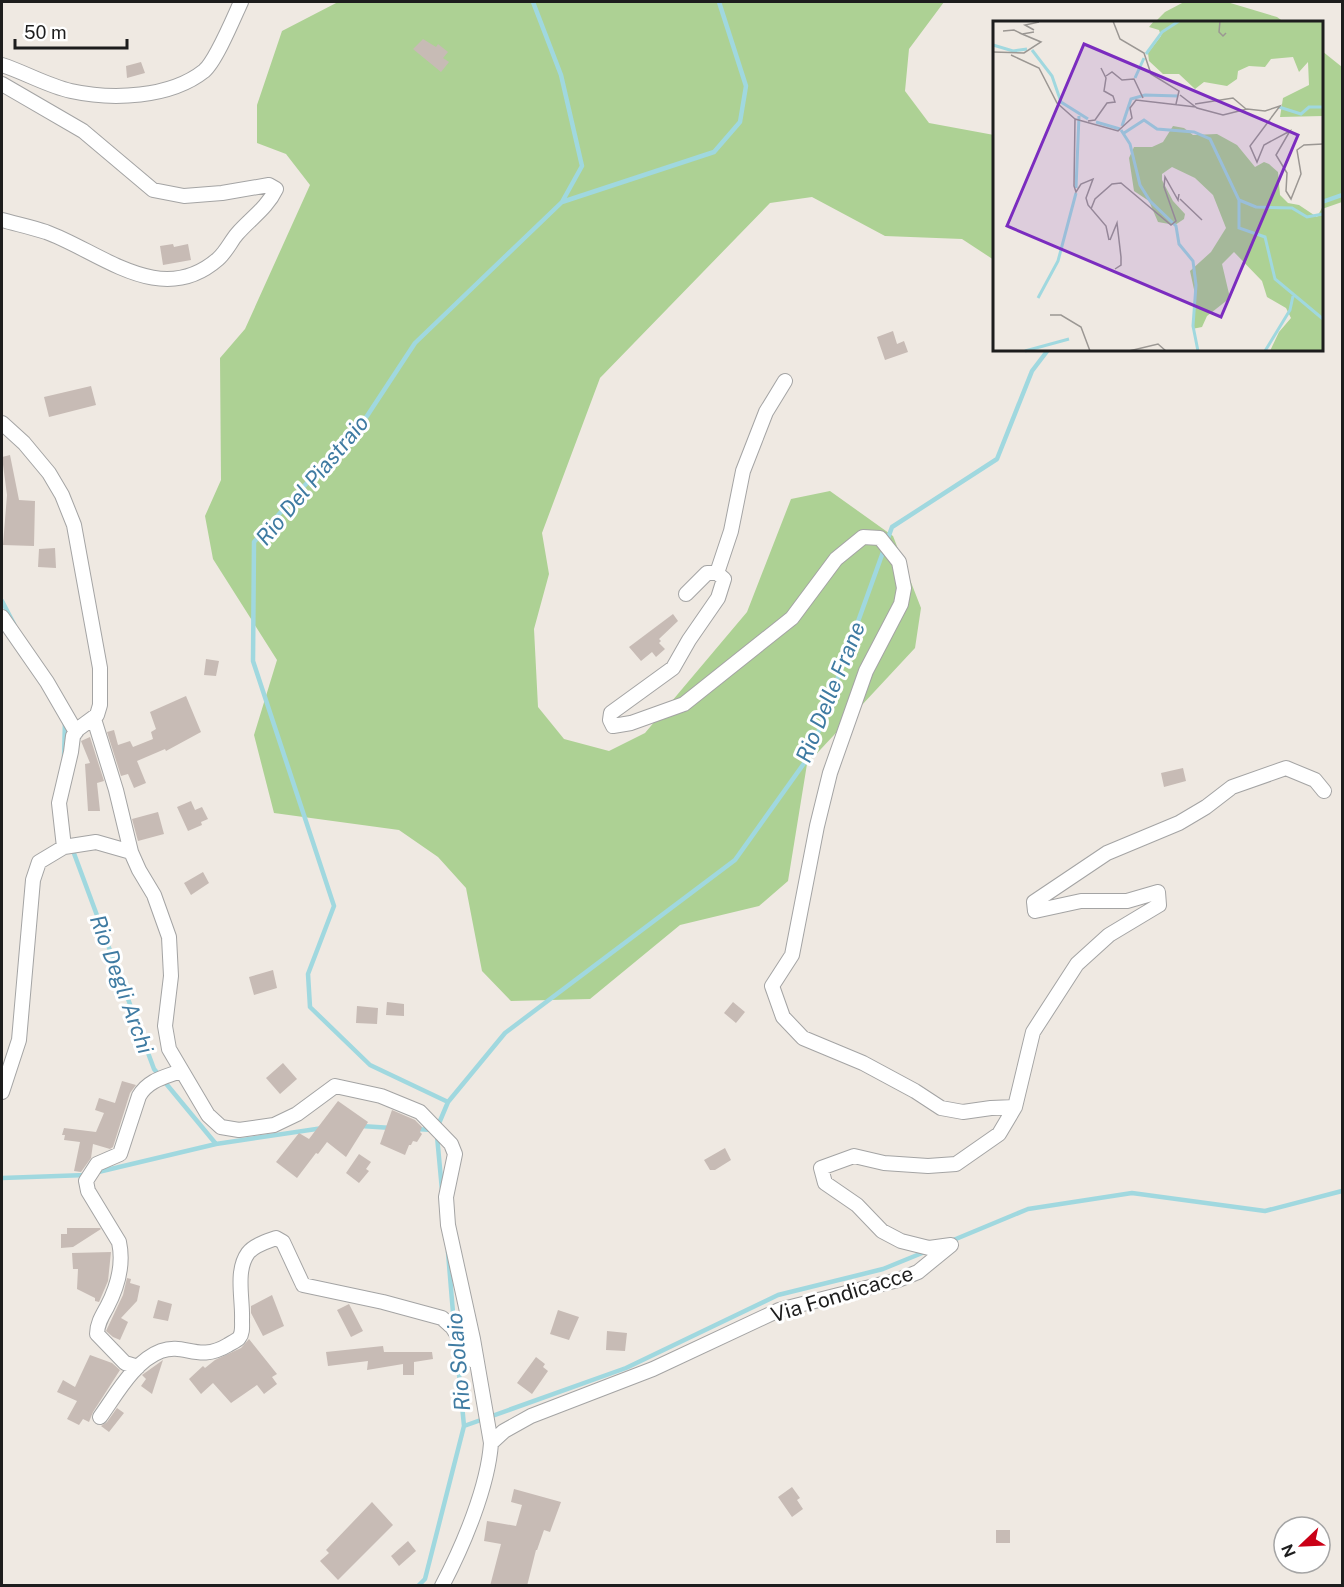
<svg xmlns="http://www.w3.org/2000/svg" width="1344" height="1587" font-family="'Public Sans',sans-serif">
<rect width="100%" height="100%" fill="#efe9e2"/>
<path fill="#add194" d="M338,2H944L909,49L905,91L929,123L994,135V260L962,239L885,236L812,197L770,203L600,378L542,533L549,574L534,629L538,707L564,739L609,751L645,733L747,612L791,499L830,491L893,536L921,608L915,648L807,764L788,881L759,906L680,925L590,999L511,1001L482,971L466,888L438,857L399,830L274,813L254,735L277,660L213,559L205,516L221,480L220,358L245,329L310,185L286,154L257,143V105L282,31Z
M1184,2H1227L1277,17L1284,22H1155L1165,12Z
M1322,51L1342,67V202L1322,209Z"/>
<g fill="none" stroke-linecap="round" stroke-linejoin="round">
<path stroke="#a0d8df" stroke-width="4.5" d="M533,2L561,75L582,166L562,202
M1322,202L1342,195
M2,601L14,624
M64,758L65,721
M72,848L154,1069L216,1144L323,1128
M448,1102L370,1065L310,1007L308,974L334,906L253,661L254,542L367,416L415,343L562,202L714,152L740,122L746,86L719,2
M361,1126L392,1128
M437,1128L448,1102L505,1033L735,860L810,755L892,527L997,459L1032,371L1048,350
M415,1129L434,1130
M437,1136L442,1190
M94,1173L216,1144
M2,1178L86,1175
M951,1241L1028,1209L1132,1193L1265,1211L1342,1191
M448,1252L454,1325
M464,1426L626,1368L778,1295L883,1269L927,1251
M418,1586L425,1579L464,1426L456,1342"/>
</g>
<path fill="#c7bbb5" d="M423,39L436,47L438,44L448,52L443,58L449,62L441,72L413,49Z
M141,62L145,73L127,78L126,66Z
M173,244L174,247L188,244L191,260L163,265L160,246Z
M893,331L897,344L904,341L908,352L885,360L877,337Z
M91,386L96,405L49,417L44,397Z
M10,455L19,500L35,501L34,546L3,545L7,495L2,457Z
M55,548L56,568L38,567L39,549Z
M673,614L678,621L659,639L661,641L659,643L665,649L656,657L652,652L641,661L629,647Z
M206,659L219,661L216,676L204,675Z
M186,696L201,732L166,751L165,749L137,761L146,783L134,788L128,774L121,776L107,732L114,730L118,745L130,741L133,747L153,739L151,732L156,729L150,712Z
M90,737L104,781L97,783L100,811H88L85,764L90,763L81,741Z
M1183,768L1186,781L1164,787L1161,773Z
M191,801L195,810L202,807L208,819L201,822L202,825L188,831L177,807Z
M158,812L164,834L138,841L132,819Z
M203,872L209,883L191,895L184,883Z
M273,970L277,988L254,995L249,977Z
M387,1002L404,1004V1016L386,1015Z
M733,1002L745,1012L736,1023L724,1013Z
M357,1006L378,1008L377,1024L356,1023Z
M283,1063L297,1079L280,1094L266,1078Z
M122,1081L136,1085L130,1093L113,1147L110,1149L93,1144L91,1158L81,1172L74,1171L80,1142L64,1140L65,1135H62L64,1128L96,1132L104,1113L95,1110L99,1098L115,1103Z
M338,1101L368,1122L346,1157L327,1142L318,1154L316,1153L297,1178L276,1162L299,1133L309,1139Z
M392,1110L415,1120L422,1127L420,1132L422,1134L417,1142L413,1141L411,1145H409L405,1155L380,1144Z
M725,1148L731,1160L715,1170H710L704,1160Z
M359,1154L371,1162L366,1169L369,1171L359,1183L346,1173Z
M67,1228H100L101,1229L73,1247L61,1248V1234H67Z
M111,1252L108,1281L99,1302L95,1301V1298L77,1289L78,1269H73L72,1253Z
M127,1278L131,1279L130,1283L140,1286L137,1301L121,1318L128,1322L120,1340L113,1337L106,1331L123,1295Z
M272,1295L284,1326L263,1336L251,1313V1306Z
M158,1300L172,1304L168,1321L153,1318Z
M349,1304L363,1331L351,1337L337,1310Z
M558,1310L579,1317L569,1340L550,1334Z
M607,1331L627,1333L625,1351L606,1350Z
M249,1339L277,1374L272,1377L277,1384L264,1394L257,1385L231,1403L213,1383L201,1394L189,1379L203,1366L205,1368L215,1360L241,1348Z
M383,1346L384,1352H432L433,1359L414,1362V1375H403V1364L367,1370L368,1361L328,1366L326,1352Z
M90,1355L112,1363L120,1370L93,1412L89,1422L83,1419L79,1425L67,1419L77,1401L57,1392L63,1380L75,1387Z
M536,1357L545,1364L543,1367L548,1371L532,1394L517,1383Z
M163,1360L162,1363L152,1394L141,1386L146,1379L142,1375Z
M117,1408L124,1413L109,1432L101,1426L107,1422Z
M792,1487L800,1498L797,1500L803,1509L792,1517L778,1497Z
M514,1489L561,1502L550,1532L544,1530L537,1550H536L527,1586H490L501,1544L484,1541L487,1521L516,1526L522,1505L511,1502Z
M372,1502L393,1525L338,1580L320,1561L329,1553L326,1550Z
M996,1530H1010V1543H996Z
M408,1541L416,1551L399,1566L391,1556Z"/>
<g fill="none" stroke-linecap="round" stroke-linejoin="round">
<defs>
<path id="street" d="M2,65C24,72 48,86 71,91C112,100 170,98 204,71C216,61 234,17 241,2
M2,84L83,131L153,190L184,196L222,193L269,185L276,189C267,208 251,218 237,234C231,241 226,252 218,259C161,309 101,252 46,232C31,227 16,224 2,220
M2,423L24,443L49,473L62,495L74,525L100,668V705L97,715L78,729L73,736L71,752L59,803L64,847
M717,573L731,531L743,471L766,412L785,381
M686,594L707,573H717L724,579L718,598L689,640L673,668L611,713L610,720L613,726L631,723L684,704L792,618L836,559L863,537L880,538L899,562L904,588L901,604L866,671L830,773L817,826L792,955L772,986L783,1017L803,1038L863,1063L915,1091L941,1108L963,1112L991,1108L1015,1107
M2,617L47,682L76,732
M94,719L116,790L131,852L139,870L154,895L169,937L171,976L165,1026L169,1049L208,1115L221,1127L239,1130L274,1125L297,1114L335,1086L381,1096L420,1112L451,1144L455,1154L446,1197L448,1225L473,1339L491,1443
M2,1092L19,1040L33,880L39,862L64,847L96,842L131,852
M138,1367L125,1363L97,1334C97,1324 102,1316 107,1307C118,1286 124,1265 119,1242L88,1191L86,1181L97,1164L120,1154L139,1096C148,1080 165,1077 181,1071
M100,1417C116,1395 134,1361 161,1351C185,1342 198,1363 228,1345C231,1343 236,1341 239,1338C243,1333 242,1326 242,1320C243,1299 235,1271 248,1253C254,1245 268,1241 276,1238L283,1242L303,1285L383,1302L442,1318L452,1327L474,1361
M442,1586C463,1546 488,1487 491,1443L504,1431L531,1416L653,1369L779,1310L898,1280L918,1272L951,1245L929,1248L901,1241L882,1231L857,1205L825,1183L821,1168L854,1156L884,1163L928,1166L956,1164L999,1134L1015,1107L1033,1032L1077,964L1109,935L1159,905L1158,892L1127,901H1081L1035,911L1034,902L1107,853L1179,823L1206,807L1232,787L1286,768L1315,780L1324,791"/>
</defs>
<use href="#street" stroke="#a4a4a4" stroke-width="16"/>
<use href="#street" stroke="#fff" stroke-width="14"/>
</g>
<g text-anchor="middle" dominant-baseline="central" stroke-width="6" stroke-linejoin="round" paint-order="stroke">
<g font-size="21" fill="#1d1d1d" stroke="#fff">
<text transform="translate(842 1294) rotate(-17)">Via Fondicacce</text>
</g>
<g font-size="22" font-style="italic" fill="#3f7ba2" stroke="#fff">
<text transform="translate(312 480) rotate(-50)">Rio Del Piastraio</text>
<text transform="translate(830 692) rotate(-68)">Rio Delle Frane</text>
<text transform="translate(122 984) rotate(70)">Rio Degli Archi</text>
<text transform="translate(458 1362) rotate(-95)">Rio Solaio</text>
</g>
</g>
<g transform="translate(993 21)">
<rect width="330" height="330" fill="#efe9e2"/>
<path d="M161,0H330V95L287,96L290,77L316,64L315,41L306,51L300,36L278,38L272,46L256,45L245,50L244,58L234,65L211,61L202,68L186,53H170L156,40L155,32L168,15L166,9L156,6ZM180,105L191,107L200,114L224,113L244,124L262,146L271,141L276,143L285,151L287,174L295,182L306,184L324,196L330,185V330H277L286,311L298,297L293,287L274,276L269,260L241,231L229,243L237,277L214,295L209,306L199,308L202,273L197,250L218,231L233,207L220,174L202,157L179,146L169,153V159L180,180L192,193L191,198L182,204L165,201L156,180L141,170L136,137L141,126H159L170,121Z" fill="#add194"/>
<path fill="none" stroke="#a0d8df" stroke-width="3" d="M0,24L20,30L34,28M39,29L59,55L68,81L95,98M153,33L169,11L186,0M142,57L151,37M286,86L308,93L316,86H330M103,101L127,108M129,105L138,78L152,74L185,75M128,109L137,123L147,164L157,180L183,205L186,223L200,240L203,264L200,305L205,330M131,112L151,99L164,108L201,111L217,118L246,179V207L272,216L282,258L330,298M83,167L86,95M246,179L263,186L299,187L314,196L330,193M45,277L65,240L83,172M32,330L76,318M272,330L297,289L300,275"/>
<path fill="none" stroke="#9b9793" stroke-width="1.5" d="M120,0L127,18L151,32L158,53L186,70L183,83M227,0L226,11L230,15L233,12M41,9L32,4L46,1M10,10L21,9L29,13M0,31L31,32L48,21L29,13L41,11M18,34L46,47L64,82L82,98L81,165L83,171L88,163L100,158L93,177L95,184L113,205L116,219M113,55L119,51L129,59L141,58L150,77M187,74L204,87L230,94L254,88L272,90L287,85L257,125L264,141L271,124L297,110L283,134L294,152L293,170L298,178L308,153L304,129L311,124L330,123M202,83L240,77L253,88M82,98L125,110L139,97L137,87L143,79L203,86M95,100L102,99L114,82L122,81L120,75L111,70L113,57L108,47M187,178L209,199M98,188L102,178L119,163L128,162L178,204L183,200L171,166L172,156L185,179L186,173M117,219L124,202L128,236V244L122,248M57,294H68L88,306L97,330M136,330L165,323L173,330"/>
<path fill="#7b2cbf" fill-opacity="0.15" stroke="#7b2cbf" stroke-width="3" d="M91,23L305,114L228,296L14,205Z"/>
<rect width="330" height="330" fill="none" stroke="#1d1d1d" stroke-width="3"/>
</g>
<rect width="1344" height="1587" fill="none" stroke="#1d1d1d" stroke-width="6"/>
<g transform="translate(1302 1545) rotate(247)"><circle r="28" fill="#ffffff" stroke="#a5a5a5" stroke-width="1.5"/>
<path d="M0-4.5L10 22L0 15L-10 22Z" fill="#ca0016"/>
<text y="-9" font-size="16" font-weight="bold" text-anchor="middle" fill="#1d1d1d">N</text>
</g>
<path d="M15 39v9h112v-9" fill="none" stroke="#1d1d1d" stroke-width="3"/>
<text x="24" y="39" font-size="18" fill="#1d1d1d" stroke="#ffffff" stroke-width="4.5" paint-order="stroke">50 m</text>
</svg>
